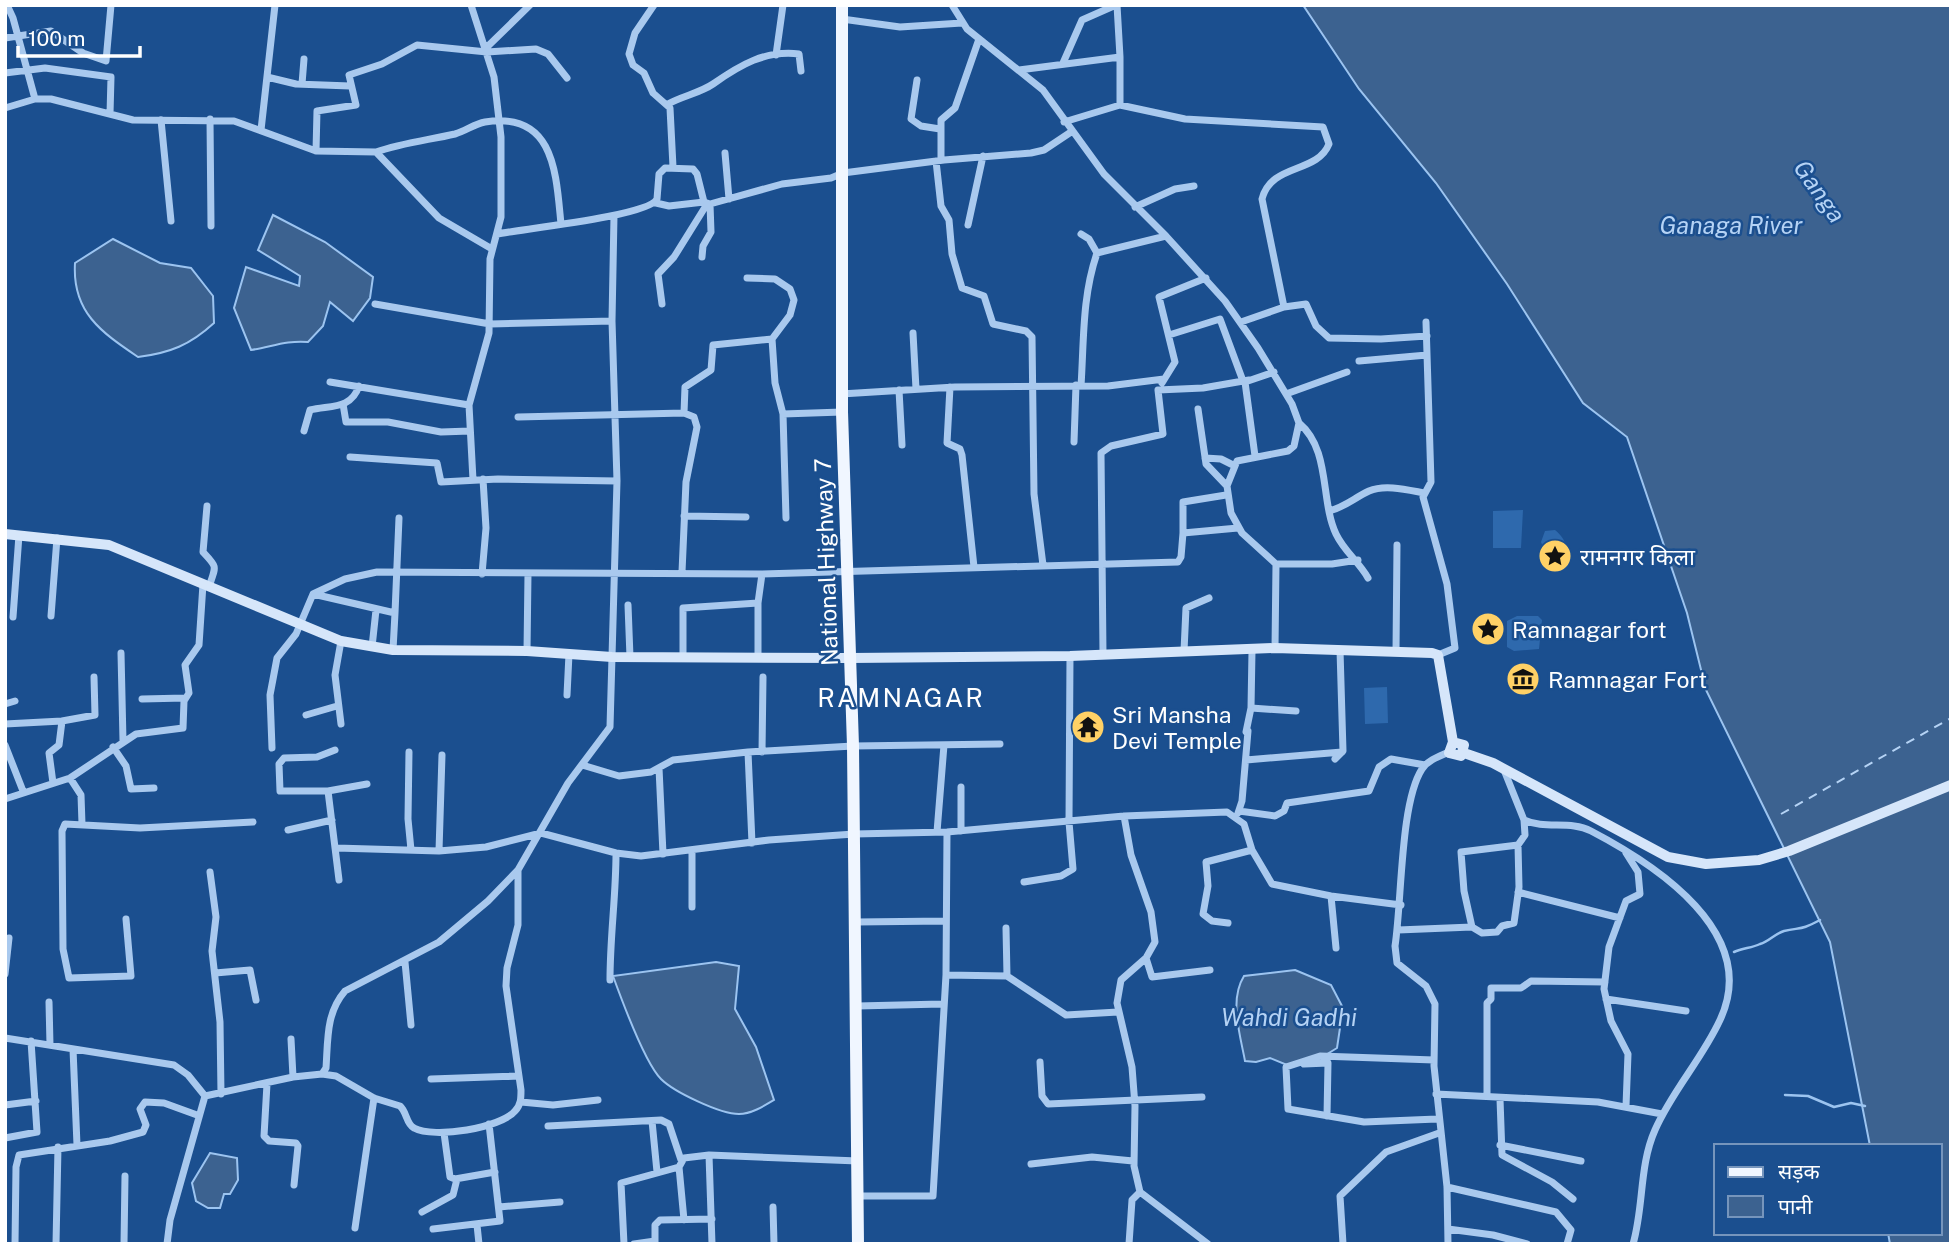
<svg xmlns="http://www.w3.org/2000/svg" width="1956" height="1249" font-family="'Public Sans','Noto Sans Devanagari',sans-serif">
<rect width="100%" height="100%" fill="#1b4f8f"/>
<path fill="#2e69ad" d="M1523,510L1521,548H1493V511Z
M1555,530C1565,538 1570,549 1565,561L1555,565L1547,557L1541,542L1545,531Z
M1517,616H1538L1542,620L1539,649L1514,651L1507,647V621Z
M1387,687L1388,723L1365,724L1364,688Z"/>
<path fill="#3c6290" stroke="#9cc4f0" stroke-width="2" d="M1303,5H1951V1244H1890L1888,1233H1940V1146H1870L1830,942L1706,690L1687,613L1627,437L1583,403L1507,284L1436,183L1359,89Z
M273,215L325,242L373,277L370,298L353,321L330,302L323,326L308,342C287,340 271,347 251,350L234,308L246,267L299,286L300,276L258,250Z
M113,239L160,263L191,268L213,296L214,323C190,345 170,353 138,357C101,332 72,312 75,263Z
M716,962L739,966L735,1009L756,1047L774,1100C764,1106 751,1114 739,1114C720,1114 674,1092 661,1079C645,1063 621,998 613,976Z
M1295,970L1331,985L1343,1008L1337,1048L1314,1062L1287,1065L1270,1058L1256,1062L1245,1061C1240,1034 1229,1000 1244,976Z
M210,1153L237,1158L238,1180L230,1194H224L220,1208H208L196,1201L192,1183Z"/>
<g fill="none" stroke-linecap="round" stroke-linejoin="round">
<path stroke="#9cc4f0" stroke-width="2.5" d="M1734,952C1743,948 1752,948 1760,944C1770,941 1774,934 1784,931C1803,927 1801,930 1820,920
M1785,1095L1808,1096L1834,1107L1851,1103L1865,1106"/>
<path stroke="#b5d3f5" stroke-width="2" stroke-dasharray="9 7" stroke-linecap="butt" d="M1781,814L1951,718"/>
<path stroke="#a9c9ee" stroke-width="7" d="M7,5L13,18L35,99
M471,5L494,77L501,137V217L490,259L489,333L469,405L473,480
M654,5L635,33L629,54L633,65L644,73L653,93L670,108L673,167
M952,5L967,29L1043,90L1104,174L1166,236L1225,301L1258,348L1292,404L1299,423L1294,446L1288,451L1237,461L1227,486L1231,513L1242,533L1276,564L1275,648
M1117,5L1120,57
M842,19L900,27L962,23
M5,38L51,31L83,53L106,61L111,5
M486,48L530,5
M776,55L783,5
M1063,63L1082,20L1116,5
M1019,70L1120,57V105
M5,73L45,68L111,77L110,114
M267,77L296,84L350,86
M917,80L911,119L921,126L940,129
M302,84L304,59
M668,104C682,96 700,93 713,84C740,65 765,50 799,54L801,71
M5,108L35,99H51L133,120L234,121L316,151L376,152L439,218L492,249
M210,119L211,226
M161,120L171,221
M1064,122L1120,105L1185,119L1323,127L1329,144C1317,174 1271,163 1262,199L1284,307L1241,322
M261,130L275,5
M316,151L317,111L356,105L349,75L382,64L417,45L487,52L536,49L548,54L567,78
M376,152C402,143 429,140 455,134C466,131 474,124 485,122C555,111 556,174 561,224
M725,153L729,199
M941,160V120L955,108L979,39
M936,161L941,206L949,220L952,254L962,288L984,296L993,324L1026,331L1032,337L1034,494L1043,565
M656,203L669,206L704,202
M1135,207L1175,189L1194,186
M968,225L983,156
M497,234C522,229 649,216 657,199L659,174L665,168L693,169L697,174L704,202L710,204L782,184L831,178L843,173L944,160L1031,153L1044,150L1071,132
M1081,234L1089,239L1097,253L1166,236
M702,257L703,246L711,232L710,204
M747,278L775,279L790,289L794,300L790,315L772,339L775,383L783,414L786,518
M375,304L490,324L612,321
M662,304L658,274L674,257L707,204
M1284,307L1306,304L1316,326L1329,338L1381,339L1427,336
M1426,322L1431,482L1423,497L1447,584L1455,648L1438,655
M913,333L916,389
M1169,335L1220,319L1243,381
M1359,361L1427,355
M330,382L469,405
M1162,383L1175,362L1159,297L1206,278
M1081,386C1084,340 1082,297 1097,253
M950,387L947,443L960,449L962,455L974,567
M899,390L902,445
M841,394L955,387L1108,386L1164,379
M1286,394L1347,372
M343,404L346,422H388L441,432L470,431
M1198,409L1206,464L1227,486
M684,413L685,387L711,370L713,345L772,339
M783,414L842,412
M518,417L684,413L694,417L697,427L686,482L682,572
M1299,423C1331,450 1320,500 1336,534C1344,551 1359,562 1368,578
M304,431L310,410C330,405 351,410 359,386
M1074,442L1076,385
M1255,456L1245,382L1274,372
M350,457L437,463L441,482L498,479L617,481
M1205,458L1221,459L1233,465
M207,506L203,552C218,568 216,565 209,587
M1329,511C1345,507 1354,498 1369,491C1385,484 1408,490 1424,493
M684,516L746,517
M1183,533V502L1226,495
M1276,564H1332L1358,560
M482,574L486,528L483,479
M313,594L395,613L393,650
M628,605L630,657
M395,613L399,518
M51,616L57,538
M13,617L19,535
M341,641L335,675L341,724
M372,647L376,610
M527,651L528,574
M1184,651L1186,608L1209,598
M1396,651L1397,545
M121,653L123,741
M1103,653L1101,453L1111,446L1163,434L1158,390L1203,388L1249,380
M683,657V608L758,603
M758,658V603L762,574
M567,695L569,654
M142,699L185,698
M5,704L15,701
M1251,708L1296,711
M306,715L337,706
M5,724L62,721
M5,745L23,791
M113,747L126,766L131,789L154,788
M272,748L270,695L277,658L296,634L313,594L345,579L377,572L762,574L1178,562L1181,557L1183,533L1238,528
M409,752L408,819L411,850
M748,752L752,843
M762,752L763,677
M1335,759L1343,751L1340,650
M1246,760L1342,752
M582,765L619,776L651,772L673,760L748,752L853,746L1000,744
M659,768L663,854
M1504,770L1524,820C1545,830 1570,820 1591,831C1656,865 1761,933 1720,1020C1702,1059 1672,1091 1655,1130C1639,1166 1644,1206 1633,1244
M70,778L81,795L82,824
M53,783L49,753L59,745L62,721L95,715L94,677
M961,787V831
M328,791H280L279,764L284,758L317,757L335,750
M5,799L70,778L136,734L183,728L184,701L189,693L185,665L199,645L203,584
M1239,811L1275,816L1284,811L1287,803L1369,791L1379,767L1391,759L1425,765
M1238,813L1242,801L1248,731L1246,732L1251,708L1252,651
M1124,816L1131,855L1151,912L1155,942L1146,958L1121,980L1117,1003L1132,1067L1135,1106L1134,1166L1140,1192L1208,1244
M288,830L332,820
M937,832L944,745
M1518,845L1519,887L1514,923L1502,926L1497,932L1482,933L1472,927L1464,891L1461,852L1518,845L1525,835L1524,820
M336,848L439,851L486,847L541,833L616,853L641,856L769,840L854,834L947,832L1124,816L1227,812L1244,824L1252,850L1272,884L1331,896L1401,905
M439,851L442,755
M210,872L216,917L212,951L220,1022L221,1094
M339,880L328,791L367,784
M1024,882L1061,876L1073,869L1069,822L1070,656
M1518,892L1620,918
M1331,896L1336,948
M692,907V851
M126,919L131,976L69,978L63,949L62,831L65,824L140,828L253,822
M856,922L946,921
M1228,923L1212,921L1203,914L1208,886L1206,862L1252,850
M1006,928L1007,976
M1398,930L1472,927
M1146,958L1152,977L1210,970
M405,962L411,1025
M215,973L250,970L256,1000
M5,974L9,938
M946,975L1007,976L1066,1015L1118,1012
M610,980C610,936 616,896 616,853
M1606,999L1686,1011
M49,1002L50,1045
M857,1006L942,1004
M5,1038L174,1065L188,1075L205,1096L170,1220L167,1244
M291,1039L293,1077
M73,1049L77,1145
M1434,1060L1320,1056L1286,1067L1288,1109L1364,1122L1437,1119
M1040,1062L1042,1096L1048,1104L1202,1097
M1304,1064L1328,1063L1327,1116
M322,1074L336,1076L374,1098L400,1106C407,1112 406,1124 414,1128C434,1139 501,1128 515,1111C521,1105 521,1098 521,1090L506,986L507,968L518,925V870
M431,1079L519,1076
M267,1084L264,1136L269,1141L296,1143L298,1146L294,1185
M1436,1094L1598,1102L1662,1114
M205,1096L293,1077L322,1074L326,1068C328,1039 326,1013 345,991L439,942L488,901L518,870L568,783L610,727L617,481L612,321L614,216
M1487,1096V1003L1491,999V988H1521L1531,981L1605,982
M1500,1099L1502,1155L1552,1182L1573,1199
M521,1102L553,1105L598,1100
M5,1105L36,1101
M1626,1106L1628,1054L1611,1021L1604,989L1609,947L1626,901L1640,894L1638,872L1626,853
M652,1121L657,1172
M548,1126L661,1120L669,1124L681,1160
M444,1133L450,1177L455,1179L495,1172
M5,1138L37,1132L31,1041
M1500,1145L1581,1161
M709,1155L712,1244
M1031,1164L1092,1157L1133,1161
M1447,1187L1556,1212L1571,1230L1567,1244
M859,1196H933L946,975L947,832
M499,1207L560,1202
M773,1207L774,1244
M422,1212L453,1195L457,1179
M684,1220L679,1167L684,1158L709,1155L858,1161
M477,1225L479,1244
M355,1228L374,1098
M433,1229L500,1221L489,1124
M1448,1229L1493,1235L1527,1244
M15,1244L16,1167L19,1155L110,1141L143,1132L146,1125L140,1109L145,1102L164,1103L197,1115
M56,1244L58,1147
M124,1244L125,1176
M624,1244L621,1183L679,1167
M634,1244L655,1241
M655,1244V1225L660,1220L712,1219
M1129,1244L1132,1200L1140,1192
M1343,1244L1340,1196L1386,1152L1439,1133
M1448,1244L1447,1187L1434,1066L1435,1004L1426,986L1397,963L1395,946C1402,901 1400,803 1422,769C1428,760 1440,756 1449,752"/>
<path stroke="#d6e6fa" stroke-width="10" d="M5,534L109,545L341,641L393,650L527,651L612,657L850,658L1070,656L1275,648L1432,653L1438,655L1453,742L1449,753L1461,756L1464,745L1453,742
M1464,753L1493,763L1668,857L1706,864L1759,860L1789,851L1951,785"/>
<path stroke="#f0f6ff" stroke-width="12" d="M842,5V412L853,746L858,1244"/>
</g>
<defs>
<symbol id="sight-disc" viewBox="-11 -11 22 22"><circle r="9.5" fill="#ffd166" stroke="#1b4f8f"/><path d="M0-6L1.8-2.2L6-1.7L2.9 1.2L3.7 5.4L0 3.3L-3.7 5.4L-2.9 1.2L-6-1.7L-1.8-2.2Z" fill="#111"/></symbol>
<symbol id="museum-disc" viewBox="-11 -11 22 22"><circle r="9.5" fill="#ffd166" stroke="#1b4f8f"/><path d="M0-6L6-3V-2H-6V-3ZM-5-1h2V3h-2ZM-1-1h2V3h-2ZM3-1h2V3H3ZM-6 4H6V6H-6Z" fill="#111"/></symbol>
<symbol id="temple-disc" viewBox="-11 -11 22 22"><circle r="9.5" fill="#ffd166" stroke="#1b4f8f"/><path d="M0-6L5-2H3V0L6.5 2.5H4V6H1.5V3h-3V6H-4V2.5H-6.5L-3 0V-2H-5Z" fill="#111"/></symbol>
</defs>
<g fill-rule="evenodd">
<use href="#sight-disc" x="1536" y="537" width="38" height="38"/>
<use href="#sight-disc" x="1469" y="610" width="38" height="38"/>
<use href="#museum-disc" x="1504" y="660" width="38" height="38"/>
<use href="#temple-disc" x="1069" y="708" width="38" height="38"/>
</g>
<g text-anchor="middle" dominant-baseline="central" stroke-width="5" stroke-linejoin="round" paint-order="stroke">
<g font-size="23" fill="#fff" stroke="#1b4f8f" text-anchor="start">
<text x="1580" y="556">रामनगर किला</text>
<text x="1512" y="629">Ramnagar fort</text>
<text x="1548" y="679">Ramnagar Fort</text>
<text x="1112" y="714">Sri Mansha<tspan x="1112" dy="26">Devi Temple</tspan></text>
</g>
<g font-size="23" fill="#fff" stroke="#1b4f8f">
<text transform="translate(826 562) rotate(-92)">National Highway 7</text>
</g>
<g font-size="24" font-style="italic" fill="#b5d3f5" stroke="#1b4f8f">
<text transform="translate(1820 191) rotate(55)">Ganga</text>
<text x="1731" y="225">Ganaga River</text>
<text x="1289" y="1017">Wahdi Gadhi</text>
</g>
<g font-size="26" letter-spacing="2" fill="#fff" stroke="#1b4f8f">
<text x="901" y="697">RAMNAGAR</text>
</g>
</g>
<rect width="1956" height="1249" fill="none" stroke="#ffffff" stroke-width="14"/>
<rect x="1714" y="1144" width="228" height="91" fill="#1b4f8f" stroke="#7695bc" stroke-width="2"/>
<rect x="1728" y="1167" width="35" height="10" fill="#f0f6ff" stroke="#7695bc" stroke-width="2"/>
<text x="1778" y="1179" font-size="21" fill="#ffffff">सड़क</text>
<rect x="1728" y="1196" width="35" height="21" fill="#3c6290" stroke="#7695bc" stroke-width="2"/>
<text x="1778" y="1214" font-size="21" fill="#ffffff">पानी</text>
<path d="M18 46v10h122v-10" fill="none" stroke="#ffffff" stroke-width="3.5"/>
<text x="28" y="46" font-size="21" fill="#ffffff" stroke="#1b4f8f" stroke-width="5" paint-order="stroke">100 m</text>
</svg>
